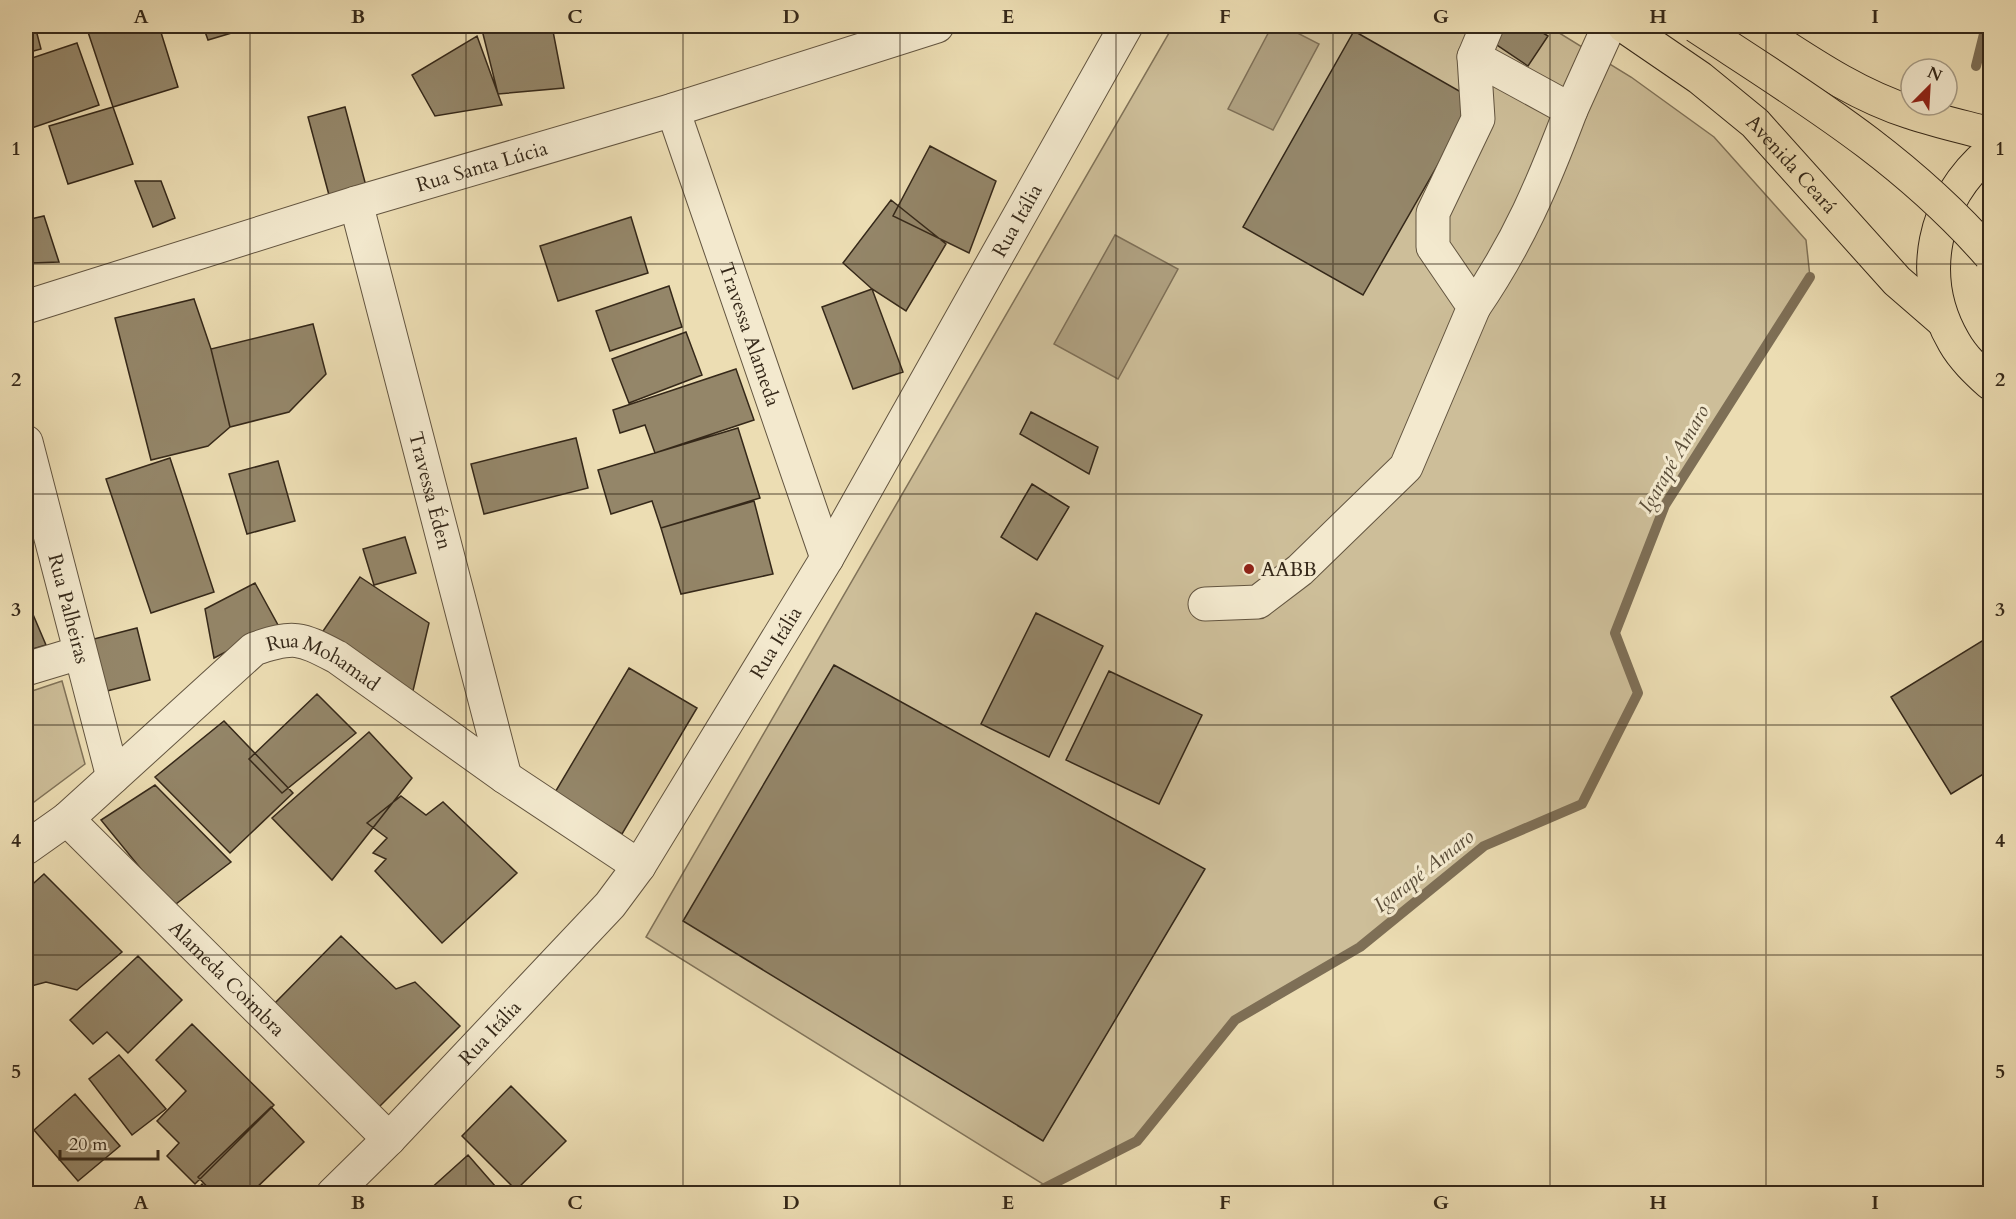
<svg xmlns="http://www.w3.org/2000/svg" width="2016" height="1219" font-family="Cardo,serif">
<rect width="100%" height="100%" fill="#ecddb3"/>
<filter id="stains"><feTurbulence type="fractalNoise" baseFrequency=".00333" numOctaves="4"/><feColorMatrix values="0 0 0 0 .2 0 0 0 0 .09 0 0 0 0 .02 0 0 0 .5 -.17"/></filter>
<radialGradient id="worn" r=".72"><stop offset=".6" stop-color="#630" stop-opacity="0"/><stop offset="1" stop-color="#630" stop-opacity=".3"/></radialGradient>
<path fill="#cdbe99" stroke="#817359" stroke-width="1.5" d="M1173,26H1548L1631,77L1714,137L1806,240L1810,277L1665,505L1615,632L1638,693L1582,804L1484,846L1360,947L1235,1020L1137,1141L1046,1186L646,937Z
M62,681L85,764L26,808V693Z"/>
<path fill="#ae9f7f" stroke="#7e6f56" stroke-width="1.5" d="M1272,26H1284L1319,44L1273,130L1228,109Z
M1115,235L1178,269L1118,379L1054,344Z"/>
<g fill="none" stroke-linecap="round" stroke-linejoin="round">
<path stroke="#7e6f56" stroke-width="10" d="M1976,66L1986,26
M1033,1194L1137,1141L1235,1020L1360,947L1484,846L1582,804L1638,693L1615,633L1665,505L1810,277"/>
</g>
<path fill="#948669" stroke="#352819" stroke-width="1.5" d="M26,26H35L41,49L26,53Z
M86,26H159L178,87L113,107Z
M203,26H255L208,40Z
M481,26H552L564,88L498,94Z
M1497,26H1532L1548,36L1528,66L1488,39Z
M1354,31L1475,100L1363,295L1243,227Z
M477,36L502,105L435,116L412,75Z
M77,43L99,105L26,130V60Z
M113,107L133,164L68,184L49,126Z
M345,107L366,186L329,195L308,117Z
M930,146L996,181L969,253L893,216Z
M135,181H161L175,218L153,227Z
M891,200L946,244L906,311L872,289L843,263Z
M44,216L59,262L31,263L26,253V220Z
M631,217L648,273L558,301L540,246Z
M669,286L682,327L610,351L596,311Z
M872,289L903,372L853,389L822,307Z
M194,299L211,349L230,427L208,446L151,460L115,318Z
M313,324L326,374L289,412L230,427L211,349Z
M686,332L702,375L629,403L612,359Z
M736,369L754,420L655,453L645,425L620,433L613,410Z
M1031,412L1098,447L1089,474L1020,434Z
M738,428L760,498L661,528L652,501L611,514L598,470Z
M576,438L588,488L484,514L471,464Z
M170,458L214,592L151,613L106,479Z
M278,461L295,521L247,534L229,474Z
M1032,484L1069,507L1037,560L1001,537Z
M754,501L773,574L681,594L661,528Z
M405,537L416,573L374,585L363,549Z
M360,577L429,623L412,695L321,634Z
M255,583L278,625L214,658L205,609Z
M26,598L46,645L26,651Z
M1036,613L1103,646L1049,757L981,724Z
M137,628L150,680L103,692L90,640Z
M1990,636V770L1951,794L1891,697Z
M834,665L1205,869L1043,1141L683,921Z
M629,668L697,708L622,834L554,794Z
M1109,671L1202,715L1159,804L1066,760Z
M317,694L356,733L282,793L249,759Z
M224,721L293,793L230,853L155,777Z
M369,732L412,778L332,880L272,818Z
M155,785L231,862L172,907L101,820Z
M401,796L426,815L443,802L517,873L442,943L375,871L386,859L373,853L387,838L367,823Z
M44,874L122,952L77,990L46,982L28,987L26,984V890Z
M341,936L396,989L415,982L460,1026L379,1107L274,1004Z
M138,956L182,1000L128,1053L107,1032L93,1044L70,1020Z
M192,1024L274,1105L195,1184L167,1156L179,1143L157,1121L186,1091L156,1060Z
M119,1055L166,1109L132,1135L89,1079Z
M511,1086L566,1141L516,1190L462,1136Z
M75,1094L120,1146L78,1181L34,1130Z
M271,1107L304,1142L250,1194H214L198,1177Z
M468,1155L502,1194H431L428,1191Z
M202,1184L211,1194H193Z"/>
<g fill="none" stroke-linecap="round" stroke-linejoin="round">
<defs>
<g id="minor">
<path d="M1474,57L1571,110L1609,26"/>
<path id="s1" d="M673,110L827,558"/>
<path id="s2" d="M356,203L505,777"/>
<path id="s3" d="M26,307L356,203L673,110L937,26"/>
<path d="M1474,307C1519,241 1543,184 1571,110"/>
<path id="s4" d="M26,442L113,777"/>
<path d="M1205,604L1258,602L1300,570L1406,467L1474,307L1433,247V213L1478,119L1474,57L1487,26"/>
<path d="M26,669L79,653"/>
<path id="s5" d="M67,819L389,1139"/>
<path id="s6" d="M26,848L67,819L254,649C295,635 300,638 337,657L505,777L639,866"/>
<path id="s7" d="M333,1194L389,1139L610,905L639,866L827,558L1126,26"/>
</g>
<g id="major">
<path id="s8" d="M1624,26L1700,78L1755,123L1897,281L1942,320"/>
<path d="M1753,26C1803,58 1853,94 1910,112C1936,121 1964,127 1990,134"/>
<path d="M1990,152C1933,199 1916,277 1954,342C1963,358 1977,371 1990,383"/>
</g>
</defs>
<use href="#minor" stroke="#635540" stroke-width="35"/>
<use href="#major" stroke="#352819" stroke-width="35"/>
<use href="#minor" stroke="#f3e9ce" stroke-width="33"/>
<use href="#major" stroke="#ecddb3" stroke-width="33"/>
<defs>
<path id="major-bridge" d="M1696,26C1804,97 1903,156 1990,255"/>
</defs>
<use href="#major-bridge" stroke="#352819" stroke-width="35" stroke-linecap="butt"/>
<use href="#major-bridge" stroke="#ecddb3" stroke-width="33"/>
</g>
<path fill="none" stroke="#352819" stroke-width="1.5" stroke-opacity="0.55" d="M250,26V1194M466,26V1194M683,26V1194M900,26V1194M1116,26V1194M1333,26V1194M1550,26V1194M1766,26V1194M26,264H1990M26,494H1990M26,725H1990M26,955H1990"/>
<circle fill="#8f2418" stroke="#f3e9ce" stroke-width="2" cx="1249" cy="569" r="6"/>
<g text-anchor="middle" dominant-baseline="central" stroke-width="6" stroke-linejoin="round" paint-order="stroke">
<g font-size="20" fill="#352819" stroke="#f3e9ce">
<text stroke="none"><textPath href="#s8" startOffset="218">Avenida Ceará</textPath></text>
<text stroke="none"><textPath href="#s3" startOffset="477">Rua Santa Lúcia</textPath></text>
<text stroke="none"><textPath href="#s7" startOffset="1197">Rua Itália</textPath></text>
<text stroke="none"><textPath href="#s1" startOffset="237">Travessa Alameda</textPath></text>
<text stroke="none"><textPath href="#s2" startOffset="297">Travessa Éden</textPath></text>
<text stroke="none"><textPath href="#s4" startOffset="172">Rua Palheiras</textPath></text>
<text stroke="none"><textPath href="#s7" startOffset="711">Rua Itália</textPath></text>
<text stroke="none"><textPath href="#s6" startOffset="378">Rua Mohamad</textPath></text>
<text stroke="none"><textPath href="#s5" startOffset="226">Alameda Coimbra</textPath></text>
<text stroke="none"><textPath href="#s7" startOffset="225">Rua Itália</textPath></text>
</g>
<g font-size="20" fill="#352819" stroke="#f3e9ce" text-anchor="start">
<text x="1261" y="569">AABB</text>
</g>
<g font-size="21" font-style="italic" fill="#594c38" stroke="#f3e9ce">
<text transform="translate(1674 459) rotate(-60)">Igarapé Amaro</text>
<text transform="translate(1424 871) rotate(-38)">Igarapé Amaro</text>
</g>
</g>
<rect width="2016" height="1219" fill="none" stroke="#ecddb3" stroke-width="66"/>
<g transform="translate(1929 87) rotate(24)"><circle r="28" fill="#f3e9ce" stroke="#a79c86" stroke-width="1.5"/>
<path d="M0-4.5L10 22L0 15L-10 22Z" fill="#8f2418"/>
<text y="-9" font-size="16" font-weight="bold" text-anchor="middle" fill="#352819">N</text>
</g>
<path d="M60 1150v9h98v-9" fill="none" stroke="#352819" stroke-width="3"/>
<text x="69" y="1150" font-size="18" fill="#352819" stroke="#f3e9ce" stroke-width="4.5" paint-order="stroke">20 m</text>
<rect x="33" y="33" width="1950" height="1153" fill="none" stroke="#352819" stroke-width="2"/>
<g font-size="20" text-anchor="middle" font-weight="bold" fill="#352819">
<text x="141" y="23">A</text>
<text x="358" y="23">B</text>
<text x="575" y="23">C</text>
<text x="791" y="23">D</text>
<text x="1008" y="23">E</text>
<text x="1225" y="23">F</text>
<text x="1441" y="23">G</text>
<text x="1658" y="23">H</text>
<text x="1875" y="23">I</text>
<text x="16" y="155">1</text>
<text x="2000" y="155">1</text>
<text x="16" y="386">2</text>
<text x="2000" y="386">2</text>
<text x="16" y="616">3</text>
<text x="2000" y="616">3</text>
<text x="16" y="847">4</text>
<text x="2000" y="847">4</text>
<text x="16" y="1078">5</text>
<text x="2000" y="1078">5</text>
<text x="141" y="1209">A</text>
<text x="358" y="1209">B</text>
<text x="575" y="1209">C</text>
<text x="791" y="1209">D</text>
<text x="1008" y="1209">E</text>
<text x="1225" y="1209">F</text>
<text x="1441" y="1209">G</text>
<text x="1658" y="1209">H</text>
<text x="1875" y="1209">I</text>
</g>
<rect width="100%" height="100%" filter="url(#stains)"/>
<rect width="100%" height="100%" fill="url(#worn)"/>
</svg>
